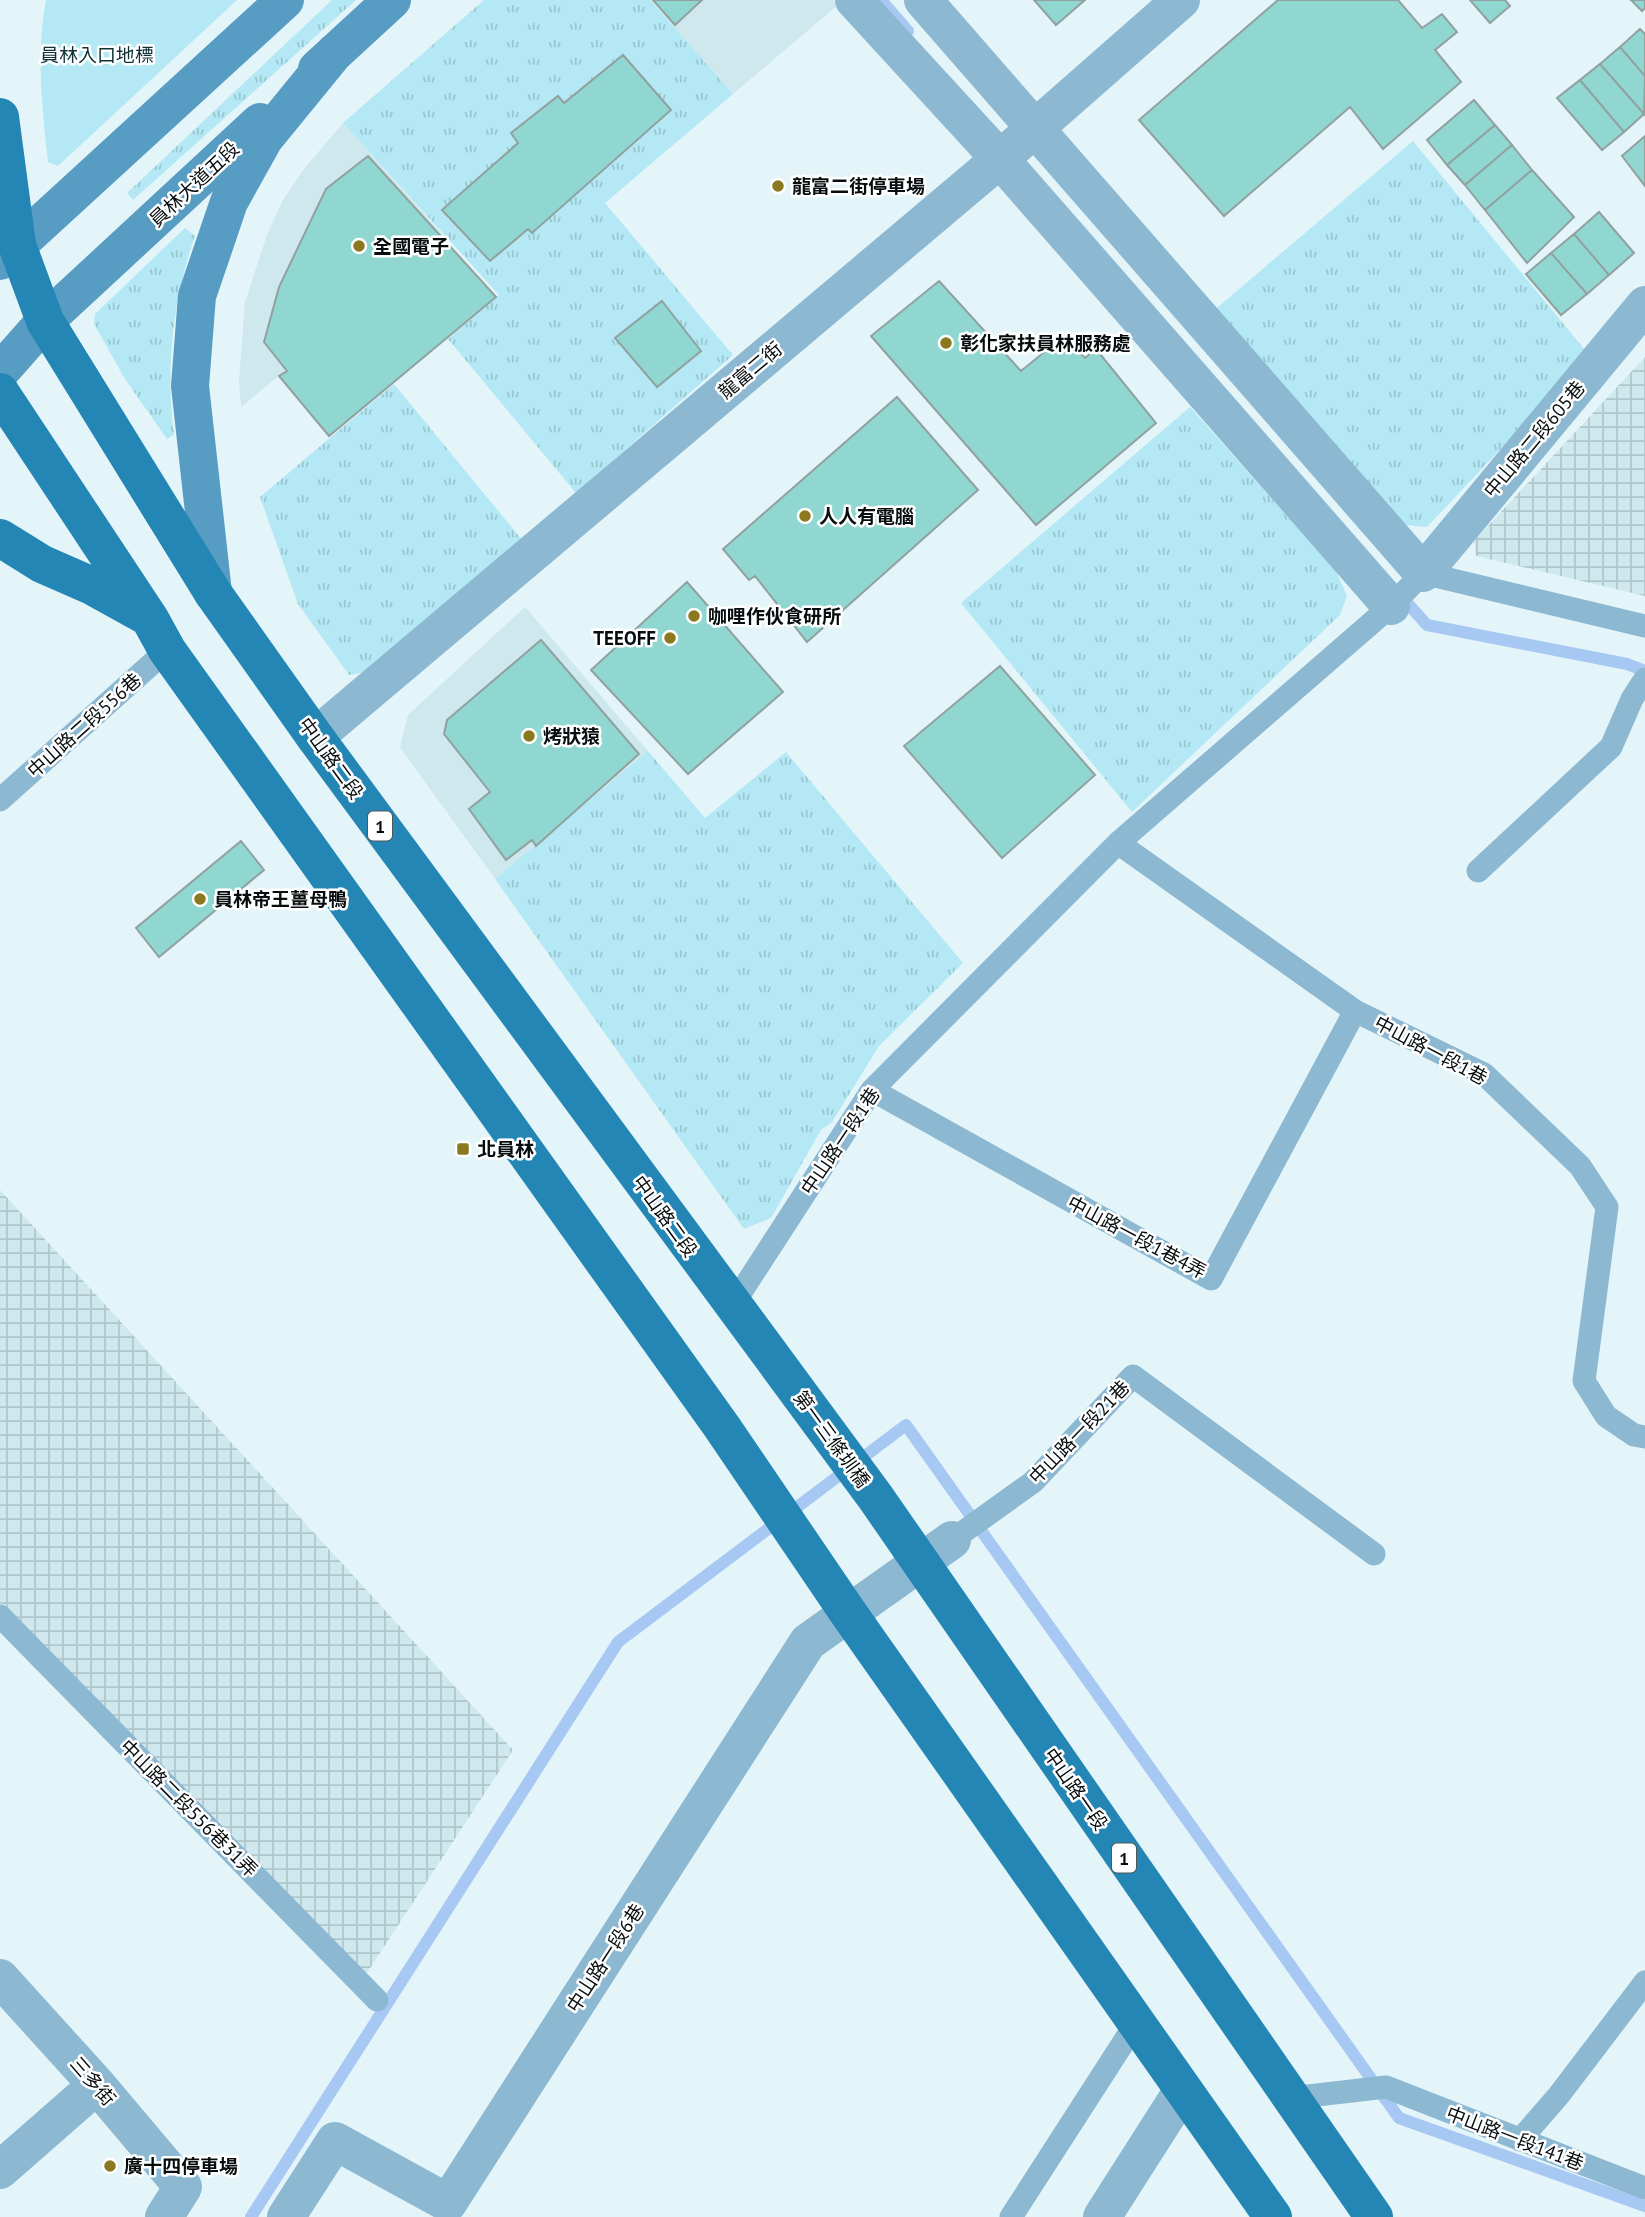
<svg xmlns="http://www.w3.org/2000/svg" width="1645" height="2217" font-family="'PT Sans','Noto Sans TC',sans-serif">
<defs>
<pattern id="industrial-grid" width="8" height="8" patternUnits="userSpaceOnUse" patternTransform="scale(1.75)"><rect width="8" height="8" fill="#cee8ed"/><path d="M0 4h8M4 0v8" fill="none" stroke="#afc6ca"/></pattern>
<pattern id="grass-tufts" width="24" height="20" patternUnits="userSpaceOnUse" patternTransform="scale(1.75)"><rect width="24" height="20" fill="#b3e8f4"/><path d="M3 7l-1-3M5 7V3M7 7l1-3M15 17l-1-3M17 17v-4M19 17l1-3" fill="none" stroke="#98c6d0"/></pattern>
</defs>
<rect width="100%" height="100%" fill="#e4f5f9"/>
<path fill="#cee8ed" d="M650,0H833L838,5L733,94Z
M343,123L446,238L241,407L239,380L245,302L267,235L283,200L303,170Z
M525,607L648,751L495,879L400,747L408,715Z"/>
<path fill="url(#industrial-grid)" d="M1645,357V596L1476,556L1474,541Z
M0,1190L513,1750L361,1982L0,1603Z"/>
<path fill="url(#grass-tufts)" d="M332,0H356L133,200L127,193Z
M484,0H650L733,94L605,203L733,355L576,493L448,339L499,295L343,123Z
M1413,141L1589,355L1427,527L1394,524L1211,313Z
M185,228L195,236C173,298 165,369 174,435L167,439L125,379L94,324L95,314Z
M394,384L523,541L372,671L349,675L298,604L260,497Z
M1190,407L1336,571L1347,596L1340,615L1132,812L961,603Z
M648,751L705,818L786,752L963,963L879,1046L832,1122L821,1130L771,1218L744,1229L495,879Z"/>
<path fill="#b3e8f4" d="M46,0H237L58,166L48,162C42,109 36,53 46,0Z"/>
<g fill="none" stroke-linecap="round" stroke-linejoin="round">
<path stroke="#a8c8f4" stroke-width="12" d="M881,0L908,31
M1399,594L1427,625L1627,664L1645,671
M251,2217L618,1642L906,1425L1399,2118L1645,2206"/>
</g>
<path fill="#90d7d1" stroke="#91a1a0" stroke-width="2" d="M653,0H702L675,25Z
M1034,0H1085L1056,25Z
M1278,0H1398L1422,28L1442,14L1457,32L1435,50L1461,82L1383,149L1350,107L1224,216L1139,120Z
M1470,0H1505L1510,6L1490,23Z
M1631,0H1645V8L1642,11Z
M1640,29L1645,34V76L1620,47Z
M1620,47L1645,76L1644,114L1600,64Z
M623,55L671,110L532,233L528,229L490,261L442,210L518,143L511,133L558,96L564,103Z
M1600,64L1644,114L1624,132L1580,80Z
M1580,80L1624,132L1602,150L1557,98Z
M1474,100L1495,125L1447,165L1427,140Z
M1495,125L1512,145L1465,185L1447,165Z
M1645,136V186L1622,156Z
M1512,145L1532,170L1485,210L1465,185Z
M368,156L496,297L329,436L279,376L287,371L264,342L279,287L326,189Z
M1532,170L1574,217L1527,263L1485,210Z
M1599,212L1634,253L1609,275L1574,234Z
M1574,234L1609,275L1587,294L1551,253Z
M1551,253L1587,294L1561,315L1526,274Z
M939,281L1021,371L1064,336L1085,358L1096,349L1156,423L1036,525L871,336Z
M662,301L701,351L657,387L615,338Z
M897,397L978,490L807,642L755,576L749,580L723,549Z
M687,582L783,692L688,774L591,670Z
M541,640L639,754L536,846L532,840L506,860L469,809L490,792L444,734L447,720Z
M1000,666L1095,775L1002,858L904,746Z
M241,841L264,870L159,957L136,928Z"/>
<g fill="none" stroke-linecap="round" stroke-linejoin="round">
<path stroke="#8db8d2" stroke-width="23" d="M0,800L167,650
M1118,843L1355,1011L1484,1074L1580,1166L1607,1207L1584,1381L1606,1416L1634,1435L1645,1437
M1478,871L1611,747L1632,699L1645,679
M872,1090L1211,1279L1355,1011
M732,1306L872,1090L1118,843L1391,606L1423,573L1645,626
M952,1540L1033,1482L1133,1376L1374,1554
M0,1616L377,2000
M1291,2098L1386,2087L1645,2188
M1520,2140L1559,2095L1645,1982
M1011,2217L1136,2023"/>
<path stroke="#8db8d2" stroke-width="38" d="M854,0L1000,159L1391,606
M923,0L1423,573L1645,305
M315,737L1000,159L1181,0
M0,1978L97,2085L183,2187L164,2217
M0,2170L97,2085
M286,2217L335,2141L448,2203L808,1642L952,1540
M1102,2217L1183,2090"/>
<path stroke="#579cc2" stroke-width="38" d="M317,69L392,0
M0,261L285,0
M0,372L45,321L260,122
M213,593L190,386L197,296L229,202L264,139L335,52"/>
<path stroke="#2386b5" stroke-width="38" d="M0,117L17,245L45,321L213,593L315,737L876,1498L1374,2217
M0,392L150,619L167,650L722,1427L849,1614L1273,2217
M0,538L42,564L90,585L146,616"/>
</g>
<g fill="#8a791e" stroke="#fff" stroke-width="2.5">
<circle cx="778" cy="186" r="7"/>
<circle cx="359" cy="246" r="7"/>
<circle cx="946" cy="343" r="7"/>
<circle cx="805" cy="516" r="7"/>
<circle cx="694" cy="616" r="7"/>
<circle cx="670" cy="638" r="7"/>
<circle cx="529" cy="736" r="7"/>
<circle cx="200" cy="899" r="7"/>
<rect x="456" y="1142" width="14" height="14" rx="3.5"/>
<circle cx="110" cy="2166" r="7"/>
</g>
<g text-anchor="middle" dominant-baseline="central" stroke-width="5" stroke-linejoin="round" paint-order="stroke">
<g fill="#fff" stroke="#515656" stroke-width="2">
<rect x="368" y="811.5" width="24" height="29" rx="5"/>
<rect x="1112" y="1843.5" width="24" height="29" rx="5"/>
</g>
<g font-size="18" font-weight="bold" fill="#070d0e">
<text x="380" y="826">1</text>
<text x="1124" y="1858">1</text>
</g>
<g font-size="19" fill="#0e3137" stroke="#fff">
<text x="97" y="55">員林入口地標</text>
</g>
<g font-size="19" fill="#070d0e" stroke="#fff">
<text transform="translate(194 184) rotate(-43)">員林大道五段</text>
<text transform="translate(750 370) rotate(-40)">龍富二街</text>
<text transform="translate(1534 439) rotate(-50)">中山路二段605巷</text>
<text transform="translate(84 725) rotate(-42)">中山路二段556巷</text>
<text transform="translate(331 758) rotate(54)">中山路二段</text>
<text transform="translate(1431 1050) rotate(28)">中山路一段1巷</text>
<text transform="translate(840 1141) rotate(-56)">中山路一段1巷</text>
<text transform="translate(665 1216) rotate(54)">中山路二段</text>
<text transform="translate(1137 1237) rotate(28)">中山路一段1巷4弄</text>
<text transform="translate(1079 1432) rotate(-46)">中山路一段21巷</text>
<text transform="translate(832 1439) rotate(54)">第一三條圳橋</text>
<text transform="translate(1076 1789) rotate(55)">中山路一段</text>
<text transform="translate(189 1808) rotate(45)">中山路二段556巷31弄</text>
<text transform="translate(605 1958) rotate(-57)">中山路一段6巷</text>
<text transform="translate(93 2081) rotate(49)">三多街</text>
<text transform="translate(1515 2138) rotate(21)">中山路一段141巷</text>
</g>
<g font-size="19" font-weight="bold" fill="#070d0e" stroke="#fff" text-anchor="start">
<text x="792" y="186">龍富二街停車場</text>
<text x="373" y="246">全國電子</text>
<text x="960" y="343">彰化家扶員林服務處</text>
<text x="819" y="516">人人有電腦</text>
<text x="708" y="616">咖哩作伙食研所</text>
<text x="656" y="638" text-anchor="end">TEEOFF</text>
<text x="543" y="736">烤狀猿</text>
<text x="214" y="899">員林帝王薑母鴨</text>
<text x="477" y="1149">北員林</text>
<text x="124" y="2166">廣十四停車場</text>
</g>
</g>
</svg>
